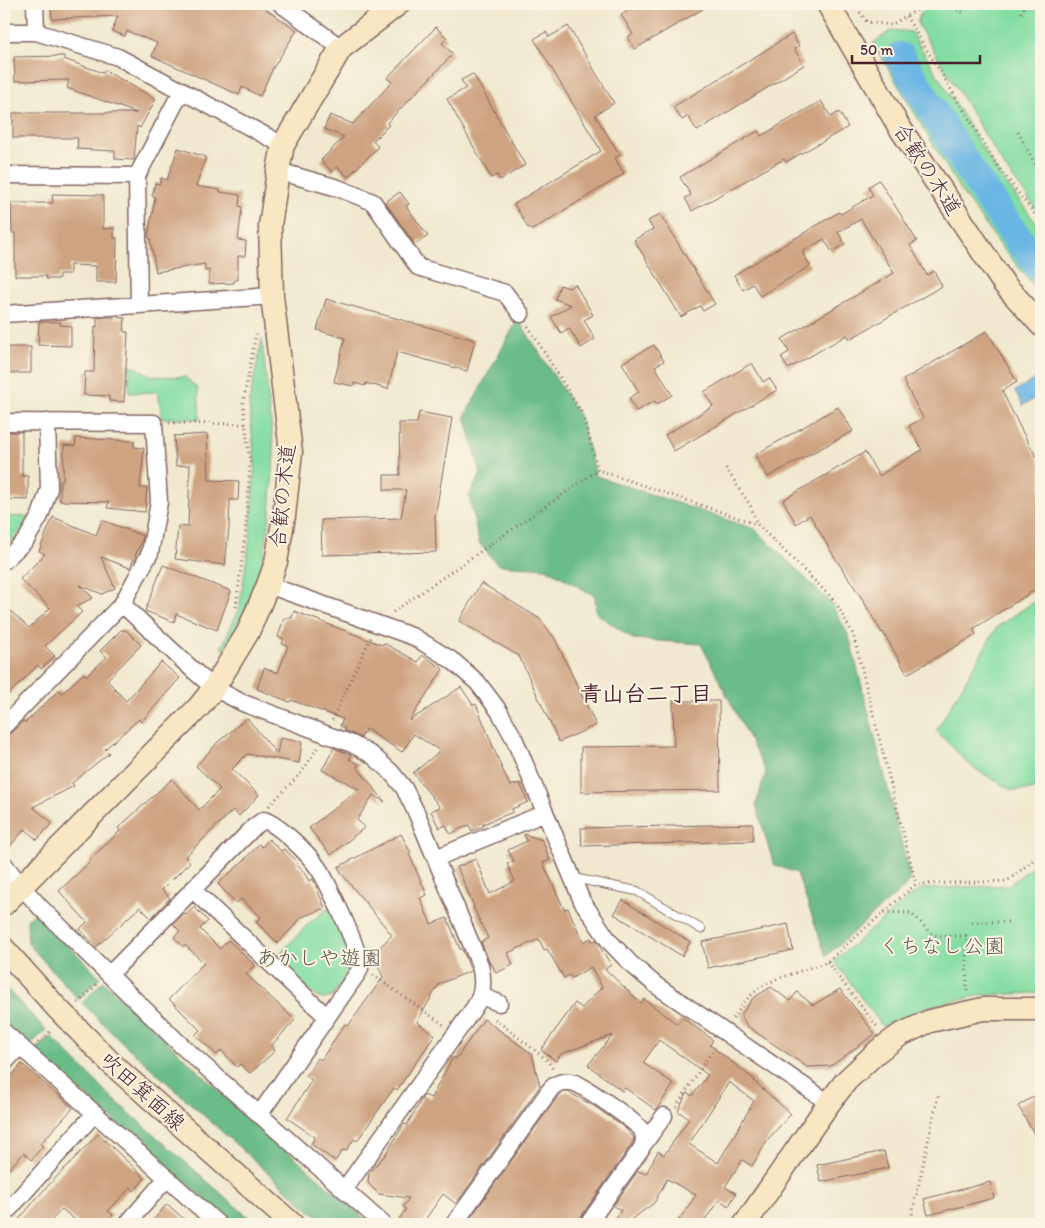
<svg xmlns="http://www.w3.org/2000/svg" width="1045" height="1228" font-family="Itim,'Klee One',sans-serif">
<rect width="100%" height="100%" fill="#fcf5e5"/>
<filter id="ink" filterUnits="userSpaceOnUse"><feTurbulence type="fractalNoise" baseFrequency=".02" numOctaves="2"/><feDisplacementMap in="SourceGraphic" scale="10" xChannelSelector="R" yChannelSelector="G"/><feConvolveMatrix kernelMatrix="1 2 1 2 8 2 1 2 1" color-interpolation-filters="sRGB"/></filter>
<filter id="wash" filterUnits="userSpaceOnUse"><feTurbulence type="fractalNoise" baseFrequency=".0096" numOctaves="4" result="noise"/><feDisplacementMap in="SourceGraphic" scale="20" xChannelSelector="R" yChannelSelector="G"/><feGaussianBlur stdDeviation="1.12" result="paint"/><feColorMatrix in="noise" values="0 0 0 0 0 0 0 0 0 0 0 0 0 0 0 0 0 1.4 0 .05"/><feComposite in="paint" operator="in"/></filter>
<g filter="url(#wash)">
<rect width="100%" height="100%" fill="#f0e9cf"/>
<path fill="#83dda2" stroke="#667e66" d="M936,4H1041V215L1004,166L917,23L921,12Z
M892,30L911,32L996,170L1041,229V294L1004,250L961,191L873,43Z
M262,339L274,453L270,515L260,580L225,650L221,648L239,610L250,537L255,462L249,403Z
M129,364L152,376L185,377L198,389L200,419L162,418L158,392L129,393Z
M30,516L19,533L4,548V517Z
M1041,597V784L1031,790H1011L972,767L936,731L997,627Z
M1041,860V993L981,995L928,1007L883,1027L834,961L908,898L922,889L1009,885Z
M330,907L348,950L351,967L332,997L323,999L317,997L276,958L308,924Z"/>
<path fill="#6abc88" stroke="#5a6e5a" d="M518,319L580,417L596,476L755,529L831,603L849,636L910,876L908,884L826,956L797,873L774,865L756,805L766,772L701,644L633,639L596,613L595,596L546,568L498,565L479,543L469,496L481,474L465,416Z
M35,913L100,977L79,1000L30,946L28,943L27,919Z
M103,981L227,1098L371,1224H325L124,1044L82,1003Z
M4,986L46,1030L29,1046L4,1022Z
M51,1036L110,1096L256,1224H233L34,1051Z"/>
<path fill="#6bb6e4" stroke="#5a6a88" d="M1041,376V395L1023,405L1015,391Z"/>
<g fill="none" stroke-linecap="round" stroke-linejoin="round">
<path stroke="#6bb6e4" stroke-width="30" d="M900,57C944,129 987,203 1041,268"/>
</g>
<g id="blocks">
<path fill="#cea381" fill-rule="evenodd" d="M51,4H258L297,30L273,68L260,96L242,87L239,95L152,56L157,43L127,31L125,36L112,31L118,16L52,19Z
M639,4H711L635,49L628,37L633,34L621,15Z
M568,26L614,103L595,115L620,155L615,158L624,174L532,230L529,227L528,228L514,204L601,151L534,39L546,32L549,37Z
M436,27L447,38L442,43L453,54L387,123L389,125L373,141L378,147L348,177L337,166L332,172L321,160L344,137L324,129L330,115L353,124L392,82L387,78Z
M792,34L799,46L794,49L804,65L697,131L688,116L682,120L673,107Z
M64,56V59L103,73L104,70L156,99L140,128L137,126L134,160L115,159V151L77,149L78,138H13V113H137L67,88L69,80L15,81L14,57Z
M473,74L525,165L500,180L497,175L491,178L447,99L466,88L461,80Z
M821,101L831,117L839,112L848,127L786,162L784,159L692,211L685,198L691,195L680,177L758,131L761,136Z
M178,148L206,157L196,186L220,190V192L240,195L239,206L242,207L238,240L246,241L245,256H238V280H234V283L209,284V270L205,271V264L156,272L150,238L148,237L155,197L152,196L155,183L160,184L161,178L167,180Z
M879,180L917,241L910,245L927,275L934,271L942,286L850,339L847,335L788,369L781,357L789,352L782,339L894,273L861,219L838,232L845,244L832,252L824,239L802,252L810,266L760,296L753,284L743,290L734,275L839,212L841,214L873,195L868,187Z
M400,192L409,204L406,206L428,236L415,244L385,202Z
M52,194L103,195V229L114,228V238H117L116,282H96V266L70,265V274H59V279H46V276H15V233H12L11,203H53Z
M660,214L715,304L703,311L700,306L681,317L634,240L653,229L648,221Z
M575,284L593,315L584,320L595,339L581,348L569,328L561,333L551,317L571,305L555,299L560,285L569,288Z
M326,299L475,340L467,371L397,352L388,389L366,383L365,386L354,383L353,386L334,382L345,338L317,330Z
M106,317L125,318L124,332H128L124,402L109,401V396L84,395L85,372H94L95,326L97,327V318Z
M39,322H61L60,325L71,326V346L38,345Z
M987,331L1017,382L1002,391L1023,433L1041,465V586L973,629L976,635L907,674L883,632L882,633L863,600L833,555L810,515L796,524L783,500L865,452L879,476L922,450L909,426L923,418L903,380Z
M654,345L664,361L655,366L672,395L657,404L655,401L636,411L629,398L639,392L622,363Z
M4,347H31V373H4Z
M752,363L763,382L769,378L777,390L674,451L665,435L713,406L704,392Z
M838,407L853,431L768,477L755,455Z
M419,412L452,418L435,517L436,552L322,555L321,520L401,518L406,490H384V475H400L399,423H417Z
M4,432H22V476H28V500L4,499Z
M207,434L209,480L239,481L238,500H230L229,528L225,565L175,559L178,526L188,527L190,465L176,466L174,436Z
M76,438L134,441V447L144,448L140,488H147L145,512L107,508L109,502L60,501V481H63L64,445L75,446Z
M53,517L96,535L102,520L143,536L142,540L130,568L101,557L115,588L102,594L80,585L93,598L76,606L82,612L45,646L55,656L41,669L38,665L4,699V605L29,628L50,608L20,579L45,554L39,551Z
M163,565L231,591L217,630L176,614L174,622L145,611Z
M481,583L540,619L555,639L596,725L559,742L519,656L459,621Z
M294,611L382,645L384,643L418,662L422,655L443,669L409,721L461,687L473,705L476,704L500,764L510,786L520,783L528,802L512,809L513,812L483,824L484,826L472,831L469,825L450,834L446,825L439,828L431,811L440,807L413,773L440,751L414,734L402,752L366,729L361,738L344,730L345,728L340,726L343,719L291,700L290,702L257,689L264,668L278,673L288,646L282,644L284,639L278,637L284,618H292Z
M121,630H126L141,645L107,680L126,701L161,662L180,678L141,722L139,719L105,749L109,753L72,783L74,786L33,807L52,823L37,840L25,829L4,853V736L11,733L23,721L25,723L59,690L62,693L84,673L86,676L107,657L100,651Z
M673,701H719L720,790L581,792V747L674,746Z
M247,718L277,754L280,738L302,742L299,763L247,754L232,769L259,795L239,816L233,810L185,857L190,862L162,890L170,898L151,918L140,907L96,947L80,929L87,922L59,891L91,861L89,860L120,831L118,828L172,779L199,810L220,789L196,766L218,742Z
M334,748L351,755L349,759L359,764L357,767L385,802L373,795L357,820L365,827L331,855L309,828L359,789L322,770Z
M753,824V841L582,846L581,828Z
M401,834L411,853L409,854L427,895L420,898L431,924L447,918L460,949H462L471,971L439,984L417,1022L435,1035L397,1090L394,1088L357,1141L354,1139L346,1151L343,1150L335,1161L311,1144L315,1137L287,1118L312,1080L306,1076L318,1058L321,1060L345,1024L348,1026L383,977L373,954L392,935L342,874L338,867Z
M524,834L542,840L550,860L543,863L564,909L568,908L583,942L591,938L592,941L596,940L611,965L605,969L641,1003L644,999L677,1024L682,1017L713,1040L710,1045L755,1080L754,1081L791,1114L768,1139L752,1166L742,1160L725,1187L736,1193L729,1206L719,1200L702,1224H676L696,1195L667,1179L654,1203L625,1224H613L621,1210L613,1206L638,1171L646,1174L658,1151L664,1155L689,1119L678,1111L687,1093L692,1096L708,1075L659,1040L643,1063L674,1084L656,1110L625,1088L622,1091L588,1065L613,1035L561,1054L556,1061L541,1050L575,1003L582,1008L602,987L591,967L572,978L570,975L564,978L547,949L544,950L539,939L508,953L513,965L496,973L492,964H490L481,942L488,938L473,907L474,906L457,867L476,859L490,894L515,881L507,864L514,861L508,850L527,841ZM729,1082L754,1101L718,1163L689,1144Z
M269,839L281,851L284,849L298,862L296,864L303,871L309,881L313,879L325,908L302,917L278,943L256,922L261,917L241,899L236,903L218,884L244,860L259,844L262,847Z
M623,900L690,942L682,956L614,914Z
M194,907L208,921L200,929L220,949L228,940L255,965L246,974L295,1020L271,1046L275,1051L250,1073L240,1064L237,1067L221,1050L217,1055L195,1035L200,1030L169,999L204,963L185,945L183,946L174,937L180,931L173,924L184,913L186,915Z
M788,924L793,950L708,968L702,942Z
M771,987L790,1001L797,992L813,1005L840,989L875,1034L831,1066L807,1067L747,1026L741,1015L753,998Z
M484,1019L532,1054L540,1086L456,1204L443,1194L422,1224H408L399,1219L406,1209L403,1207L409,1198L379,1194L368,1183L369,1173L386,1154L404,1124L407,1125L424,1095L431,1098L453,1057L456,1059Z
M22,1064L73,1108L40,1144L43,1146L31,1160L24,1153L4,1174V1085Z
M564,1092H568L594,1106L625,1128L634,1138L632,1144L580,1218L578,1224H466L558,1096Z
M1041,1092V1145L1018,1106Z
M98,1134L145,1178L134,1191L131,1187L108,1211L113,1215L105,1224H80L62,1209L48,1224H15L43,1191Z
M884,1151L888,1168L821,1182L817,1165Z
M990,1182L994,1198L928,1215L924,1199Z
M167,1204L190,1224H150Z"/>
</g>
</g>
<g filter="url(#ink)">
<use href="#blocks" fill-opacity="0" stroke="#846664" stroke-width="1"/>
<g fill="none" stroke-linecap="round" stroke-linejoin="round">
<defs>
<path id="lane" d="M574,878L637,891L701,929"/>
<path id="street" d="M35,4L36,32
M281,4L341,48
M4,32H36L118,57L283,145
M278,171L338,188L373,202L418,267L505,293L521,314
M4,175L137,176
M139,305L137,176L182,90
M4,314L272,296
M4,422L154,423L159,502L150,553L122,604L4,726
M4,561L26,540L40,516L49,489L47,422
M268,585L414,637L453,661L478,683L499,711L514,738L582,901L609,941L631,964L657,986L829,1103
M122,604L193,670L214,688L243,703L352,744L372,755L391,772L404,788L417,814L480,965C484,982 483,994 474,1008L344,1190
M436,858L545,813
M4,864L21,886L41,908L183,1047L383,1224
M193,890L327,1017
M109,975L255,826L264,820C279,825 309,854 318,868C327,880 361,953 360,967C360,970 359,971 357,974L259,1115
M481,996L499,1003
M4,1032L218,1224
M4,1063L19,1047
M643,1145L664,1116
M4,1215L95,1113
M127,1224L166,1179
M454,1224L550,1090C556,1082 565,1080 575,1083C583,1086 639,1123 642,1131C645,1137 644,1144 641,1149L588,1224"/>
<path id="secondary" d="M828,4L898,125L1004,284L1041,325
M4,904L199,707L214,688L248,632L268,585L276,562L284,516L291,452L272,296L270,226L278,171L283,145L341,48L398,4
M4,949L57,1008L113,1065L292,1224
M745,1224L829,1103L846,1081L878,1051L900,1035L930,1021L983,1009H1041"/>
</defs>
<use href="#lane" stroke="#846664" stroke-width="10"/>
<use href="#street" stroke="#846664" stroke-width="19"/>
<use href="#secondary" stroke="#846664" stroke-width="25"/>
<path stroke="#846664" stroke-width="3" stroke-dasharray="1 4" stroke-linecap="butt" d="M854,4L867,22L891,25L927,4
M949,4L964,13
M1021,13L1026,4
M906,16L999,168L1041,222
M1018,132L1036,166L1041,173
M4,201L5,298
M528,326L583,415L598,470L756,524
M169,423L245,424
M726,468L751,507L757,524L835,601L853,634L916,884
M236,607L245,536L250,463L243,403L256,334
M393,612L598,470
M332,720L371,637
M269,806L302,772L318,747
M884,912L909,913L917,918L930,933L937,936H966L967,993
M972,922H1011
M827,962L879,1029
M373,975L444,1025
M78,1003L97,984
M495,1019L547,1060L553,1069
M733,1019L744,1002L759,988L777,979L827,962L916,884L1007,881L1041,854
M38,1043L52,1030
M676,1107L716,1045
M910,1224L938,1096"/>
<use href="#lane" stroke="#fff" stroke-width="8"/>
<use href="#street" stroke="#fff" stroke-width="16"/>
<use href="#secondary" stroke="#f9e7c3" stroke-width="22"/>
</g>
</g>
<g text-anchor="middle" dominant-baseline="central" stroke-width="4" stroke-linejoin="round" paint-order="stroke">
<g font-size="21" fill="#4a1f2b" stroke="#fcf5e5">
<text transform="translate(928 169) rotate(57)">合歓の木道</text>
<text transform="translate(282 496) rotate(-84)">合歓の木道</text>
<text transform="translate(143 1091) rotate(42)">吹田箕面線</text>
</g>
<g font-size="21" fill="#5b584f" stroke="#fcf5e5">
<text x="942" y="945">くちなし公園</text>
<text x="319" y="957">あかしや遊園</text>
</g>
<g font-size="22" font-weight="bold" fill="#4a1f2b" stroke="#fcf5e5">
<text x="646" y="693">青山台二丁目</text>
</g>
</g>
<rect width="1045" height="1228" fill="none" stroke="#fcf5e5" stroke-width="20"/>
<path d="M852 55v8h128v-8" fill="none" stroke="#4a1f2b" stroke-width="2.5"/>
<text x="860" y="55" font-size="15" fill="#4a1f2b" stroke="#fcf5e5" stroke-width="4" paint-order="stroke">50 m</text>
</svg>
